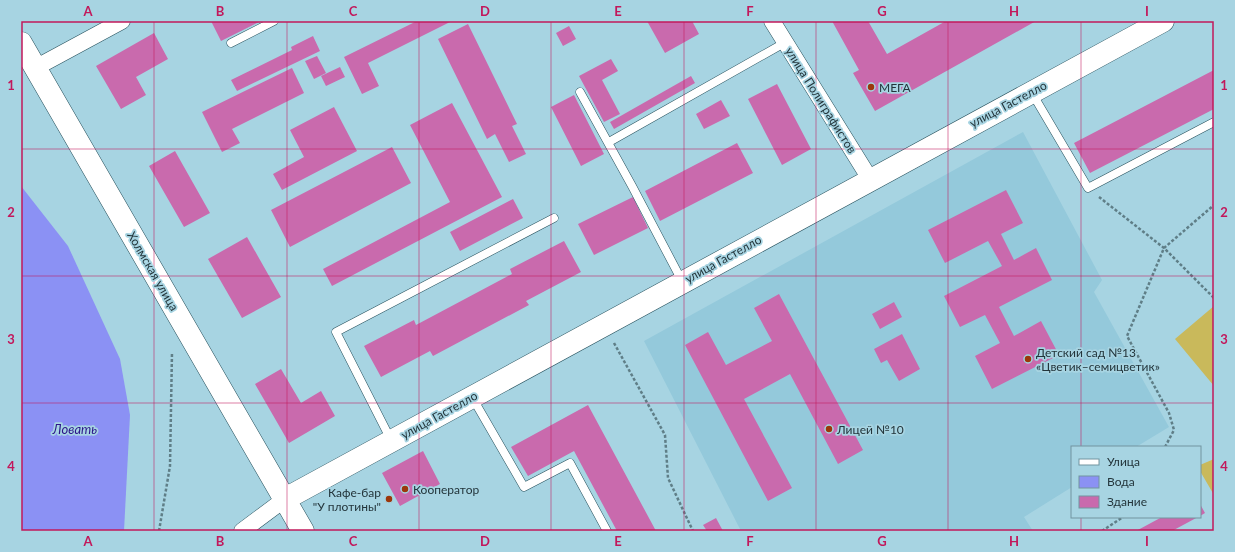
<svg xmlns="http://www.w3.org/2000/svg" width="1235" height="552" font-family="Lato,sans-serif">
<rect width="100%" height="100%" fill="#a7d4e2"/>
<path fill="#94c9db" d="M1023,132L1102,280L1094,292L1169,427L1136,447H1072V487L1024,517L1033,531H741L644,341Z"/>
<path fill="#c9b95b" d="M1214,306V386L1175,339Z
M1214,459V495L1200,471V465Z"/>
<path fill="#8b91f4" d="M21,186L68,246L120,359L130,415L124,531H21Z"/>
<path fill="#c96aad" d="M211,21H261L221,41Z
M417,21H452L368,63L379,86L362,94L344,57Z
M647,21H692L699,34L665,53Z
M832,21H868L887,54L946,21H1036L875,111L853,73L859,70Z
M468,24L517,124L512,126L526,154L509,162L495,134L487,139L438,39Z
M569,26L576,39L563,46L556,33Z
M154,33L168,59L136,77L146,95L121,109L96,66Z
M313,36L320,51L237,91L231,80L292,50L291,47Z
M317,56L326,73L314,79L305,61Z
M611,59L618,71L602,80L620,114L604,122L579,76Z
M340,67L345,77L326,86L321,76Z
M292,68L304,93L232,129L240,143L222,152L202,112Z
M1214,70V109L1090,173L1074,143Z
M691,76L695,83L614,129L610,122Z
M777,84L811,149L782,165L748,99Z
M574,95L604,154L581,166L551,107Z
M721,100L730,116L704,129L696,114Z
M452,103L502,197L332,286L323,269L450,202L410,125Z
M334,107L357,151L282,190L273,174L304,157L290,130Z
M737,143L753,173L660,221L645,191Z
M392,147L411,183L290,247L271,210Z
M175,151L210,213L184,227L149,166Z
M1006,190L1023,223L1001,234L1014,260L1036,248L1052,280L999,307L1014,336L1041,321L1059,355L992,389L975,356L1000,343L985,315L960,327L944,296L1002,266L988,241L945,263L928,230Z
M633,197L648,228L594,255L578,224Z
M513,199L523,218L460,251L450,232Z
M247,237L281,297L242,318L208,259Z
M564,241L581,272L526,301L529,305L433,356L430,351L381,377L364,346L414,320L416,325L512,274L510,269Z
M779,294L863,450L838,464L790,374L744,399L792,488L768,501L685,345L708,332L726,365L772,341L754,308Z
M894,302L902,317L880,329L872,314Z
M902,334L920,369L899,381L887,360L881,363L874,349Z
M281,369L301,403L321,391L335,416L289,443L255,384Z
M588,405L656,531H617L574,451L528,476L511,447Z
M423,451L440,484L400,506L382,473Z
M1200,504L1205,513L1200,516Z
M1162,517H1198L1172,531H1136Z
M716,518L723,531H707L703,525Z"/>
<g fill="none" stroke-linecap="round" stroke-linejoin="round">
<defs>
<path id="lane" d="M231,43L274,21
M580,92L632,186L682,281
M1032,93L1088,188L1214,122
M609,142L786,42
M472,397L524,487L570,463L607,531
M391,440L336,332L554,218"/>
<path id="street" d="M772,21L870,179
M35,68L122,21
M242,531L285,499"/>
<path id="secondary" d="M21,43L303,531
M285,499L1163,21"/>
</defs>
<use href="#lane" stroke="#26505c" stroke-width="9"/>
<use href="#street" stroke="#26505c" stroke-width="17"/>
<use href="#secondary" stroke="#26505c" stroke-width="23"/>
<path stroke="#5f7e87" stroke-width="2.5" stroke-dasharray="3 2" stroke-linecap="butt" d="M1099,197L1164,248L1214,298
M614,343L665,435L668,478L693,531
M1165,447L1174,430L1169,413L1127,336L1164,248L1214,205
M159,531L170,466L172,352
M1102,531L1123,517"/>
<use href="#lane" stroke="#fff" stroke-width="8"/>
<use href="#street" stroke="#fff" stroke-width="16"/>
<use href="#secondary" stroke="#fff" stroke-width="22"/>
</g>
<path fill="none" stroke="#c2185b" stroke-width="1" stroke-opacity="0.55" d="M154,21V531M287,21V531M419,21V531M551,21V531M684,21V531M816,21V531M948,21V531M1081,21V447M21,149H1214M21,276H1214M21,403H1214M1081,517V531"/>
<g fill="#9c370b" stroke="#a7d4e2" stroke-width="1.5">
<circle cx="871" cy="87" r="4"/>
<circle cx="1028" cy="359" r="4"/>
<circle cx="829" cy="429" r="4"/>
<circle cx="405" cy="489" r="4"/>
<circle cx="389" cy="499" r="4"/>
</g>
<g text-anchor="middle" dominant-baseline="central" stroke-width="3.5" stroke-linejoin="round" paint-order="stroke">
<g font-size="12" fill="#23353b" stroke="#a7d4e2" text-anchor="start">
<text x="879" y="87">МЕГА</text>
<text x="1036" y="352">Детский сад №13<tspan x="1036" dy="14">«Цветик–семицветик»</tspan></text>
<text x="837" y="429">Лицей №10</text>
<text x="413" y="489">Кооператор</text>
<text x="381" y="492" text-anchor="end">Кафе-бар<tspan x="381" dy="14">"У плотины"</tspan></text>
</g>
<g font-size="12" fill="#23353b" stroke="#a7d4e2">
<text transform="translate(821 100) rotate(58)">улица Полиграфистов</text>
<text transform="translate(1008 104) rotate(-28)">улица Гастелло</text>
<text transform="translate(723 259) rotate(-29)">улица Гастелло</text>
<text transform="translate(153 271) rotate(60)">Холмская улица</text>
<text transform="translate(439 415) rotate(-29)">улица Гастелло</text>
</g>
<g font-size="13" font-style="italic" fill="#2c1589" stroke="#a7d4e2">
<text x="75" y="429">Ловать</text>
</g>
</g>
<rect width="1235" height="552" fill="none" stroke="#a7d4e2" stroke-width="44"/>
<rect x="1071" y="446" width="130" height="72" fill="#a7d4e2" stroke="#72949f"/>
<rect x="1079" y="459" width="20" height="6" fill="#ffffff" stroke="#72949f"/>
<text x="1107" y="466" font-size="12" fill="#23353b">Улица</text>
<rect x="1079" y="476" width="20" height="12" fill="#8b91f4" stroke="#72949f"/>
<text x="1107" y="486" font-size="12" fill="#23353b">Вода</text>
<rect x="1079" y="496" width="20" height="12" fill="#c96aad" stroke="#72949f"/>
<text x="1107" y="506" font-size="12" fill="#23353b">Здание</text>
<rect x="22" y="22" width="1191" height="508" fill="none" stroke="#c2185b" stroke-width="1.5"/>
<g font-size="13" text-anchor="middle" font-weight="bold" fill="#c2185b">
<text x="88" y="16">A</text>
<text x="220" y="16">B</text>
<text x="353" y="16">C</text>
<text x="485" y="16">D</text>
<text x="618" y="16">E</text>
<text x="750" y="16">F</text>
<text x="882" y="16">G</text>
<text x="1014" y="16">H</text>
<text x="1147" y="16">I</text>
<text x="11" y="90">1</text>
<text x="1224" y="90">1</text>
<text x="11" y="217">2</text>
<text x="1224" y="217">2</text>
<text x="11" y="344">3</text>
<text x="1224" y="344">3</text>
<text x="11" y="471">4</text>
<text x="1224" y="471">4</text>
<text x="88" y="546">A</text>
<text x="220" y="546">B</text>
<text x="353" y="546">C</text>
<text x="485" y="546">D</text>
<text x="618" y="546">E</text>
<text x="750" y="546">F</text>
<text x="882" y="546">G</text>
<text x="1014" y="546">H</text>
<text x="1147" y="546">I</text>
</g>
</svg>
